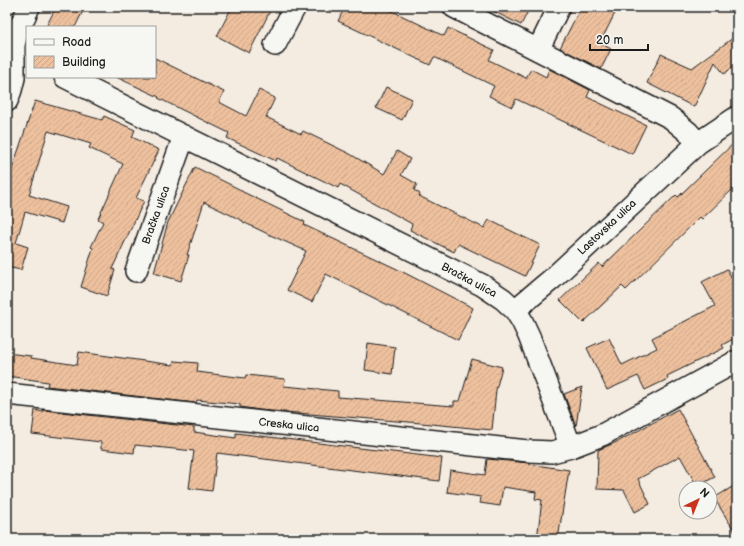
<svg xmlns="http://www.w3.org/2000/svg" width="744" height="546" font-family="'Balsamiq Sans',sans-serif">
<defs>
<pattern id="building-hatch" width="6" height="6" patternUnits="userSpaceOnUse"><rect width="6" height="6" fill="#eec19e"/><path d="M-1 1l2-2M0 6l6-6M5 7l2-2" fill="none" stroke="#cca588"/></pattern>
</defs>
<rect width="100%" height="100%" fill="#f4ebe1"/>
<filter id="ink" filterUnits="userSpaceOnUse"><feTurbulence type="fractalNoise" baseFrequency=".025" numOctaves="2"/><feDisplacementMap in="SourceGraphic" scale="8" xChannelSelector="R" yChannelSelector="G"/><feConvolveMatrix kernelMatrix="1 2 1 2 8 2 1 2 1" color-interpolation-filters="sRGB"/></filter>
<g filter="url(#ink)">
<path fill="url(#building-hatch)" stroke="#1c1c1c" d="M56,7H85L75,27H46Z
M232,7H272L249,53L217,36Z
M345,7H384L444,36L448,28L494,50L489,60L526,78L531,69L546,77L549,69L590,90L587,97L646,125L632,154L516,99L512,107L489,96L494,86L434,57L430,65L338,21Z
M485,7H530L521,25Z
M581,7H618L600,43L611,49L601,69L560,48Z
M737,35V64L724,74L715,62L694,107L647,83L661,54L692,68Z
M155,58L224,92L219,102L246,116L259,90L275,98L266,117L301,134L303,131L350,154L384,174L397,151L410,159L401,175L417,184L414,190L420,194L419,196L484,228L489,220L540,245L525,276L458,244L454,252L410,230L412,224L340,184L338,188L277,158L276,161L227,138L229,133L158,98L159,97L116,77H155Z
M386,87L412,99L402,120L376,108Z
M35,101L102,120L104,116L135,130L132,137L159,150L136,198L144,201L112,269L115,270L107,296L81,287L93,248L91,247L103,222L98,219L123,164L89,148L91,144L48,131L29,195L67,207L62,223L25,212L16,243L28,247L21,270L7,267V184Z
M737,140V185L702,219L700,217L626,290L622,286L583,323L560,300L599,263L602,267L676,195L678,197Z
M195,167L241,190V191L305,222L304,225L397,269L473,308L458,340L326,274L312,302L287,290L306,251L268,234L243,222V221L204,202L187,255H189L181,281L154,273L168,222Z
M727,269L737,288V337L722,345L724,348L667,376L668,379L645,390L638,376L607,390L587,348L609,338L622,365L657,348L652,338L715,306L702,282Z
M368,343L395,347L392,374L365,370Z
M79,352L173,365L174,361L198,363L197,372L245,378L246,375L285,379L284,386L338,391V397L454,406V401H460L472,359L502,367L496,390L492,430L421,423L260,410L240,407V404L197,400L196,403L47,386L48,382L7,376V353L31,356V358L77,365Z
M582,387L576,426L564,394Z
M678,409L715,477L697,486L680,456L638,479L650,504L635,512L624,490L597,489L598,450L619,441Z
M35,410L43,412V410L194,427V432L236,438V433L442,458L439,481L217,453L212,491L189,488L194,451L135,445L134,453L101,449V442L32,434Z
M487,459L529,463V464L569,470L558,539H537L542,500L535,499L536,492L503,487L500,506L480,503L481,497L447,492L450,470L485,475Z
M737,484V535L714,498Z"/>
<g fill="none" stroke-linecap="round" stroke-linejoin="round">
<defs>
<path id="minor" d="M454,7L671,118L688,132L698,143
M275,45L295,7
M538,50L559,7
M65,77L482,285L503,299L515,310L522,321L529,336L571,447
M7,101L11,90L14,78V45L17,33L29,7
M136,271L184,136
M515,310L552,279L698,143L737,117
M7,394L528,451L552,452L571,447L602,435L737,361"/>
</defs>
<use href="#minor" stroke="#1c1c1c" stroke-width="24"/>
<use href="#minor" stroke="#f6f6f2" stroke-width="21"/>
</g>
</g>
<g text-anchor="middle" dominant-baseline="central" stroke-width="4" stroke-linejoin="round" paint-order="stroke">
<g font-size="11" fill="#1c1c1c" stroke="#f6f6f2">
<text transform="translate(156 215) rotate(-70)">Bračka ulica</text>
<text transform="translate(607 227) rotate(-43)">Lastovska ulica</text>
<text transform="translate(469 280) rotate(28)">Bračka ulica</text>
<text transform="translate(289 425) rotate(6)">Creska ulica</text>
</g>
</g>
<rect width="744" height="546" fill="none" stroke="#f6f6f2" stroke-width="24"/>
<rect x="12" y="12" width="720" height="522" fill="none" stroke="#1c1c1c" stroke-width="1.5" filter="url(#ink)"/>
<rect x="26" y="26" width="130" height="52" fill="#f6f6f2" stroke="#9f9f9c"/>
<rect x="34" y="39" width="20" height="6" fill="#f6f6f2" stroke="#9f9f9c"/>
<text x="62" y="46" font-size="12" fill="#1c1c1c">Road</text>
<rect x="34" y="56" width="20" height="12" fill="url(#building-hatch)" stroke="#9f9f9c"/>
<text x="62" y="66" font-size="12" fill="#1c1c1c">Building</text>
<g transform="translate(698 500) rotate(43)"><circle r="19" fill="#f6f6f2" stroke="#9f9f9c"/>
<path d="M0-3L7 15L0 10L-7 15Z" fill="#c8321e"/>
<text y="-6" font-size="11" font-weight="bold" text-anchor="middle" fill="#1c1c1c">N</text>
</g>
<path d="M590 44v6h58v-6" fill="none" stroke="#1c1c1c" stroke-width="2"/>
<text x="596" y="44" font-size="12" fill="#1c1c1c" stroke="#f6f6f2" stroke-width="3" paint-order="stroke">20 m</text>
</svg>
